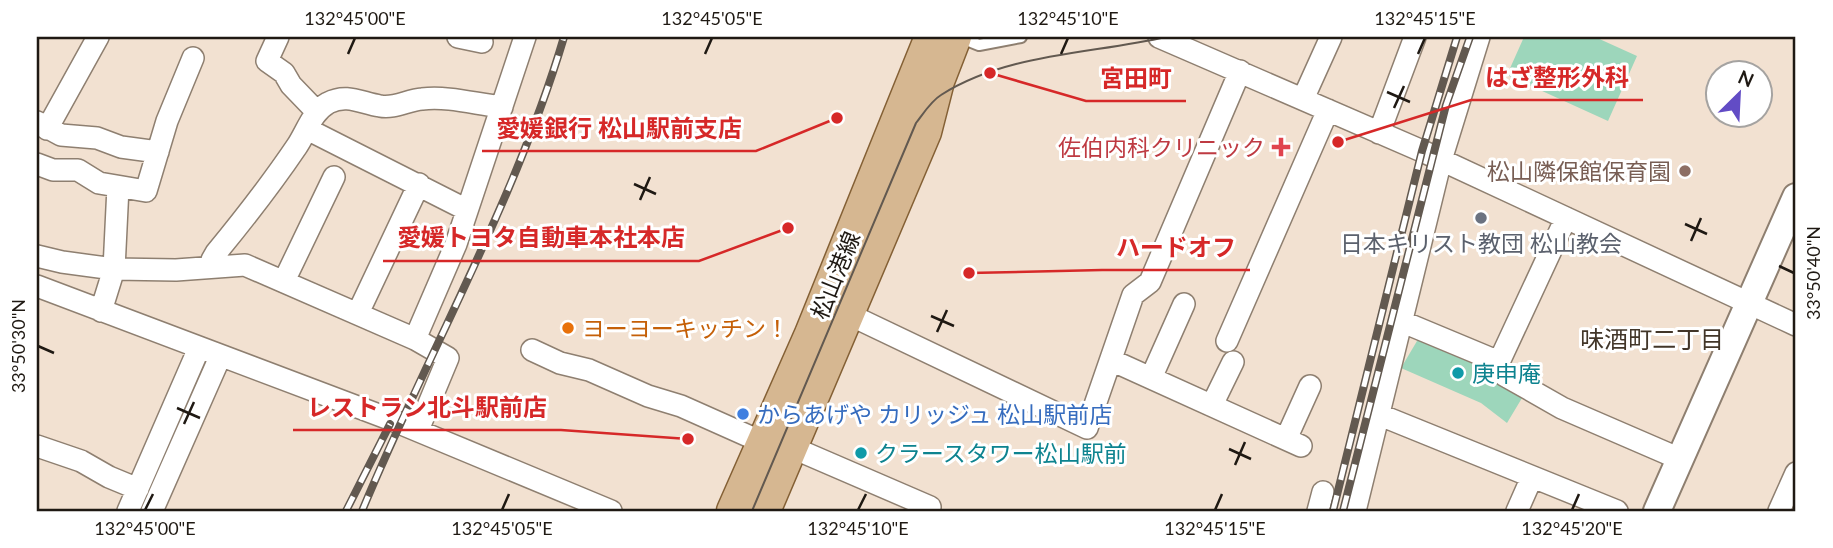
<svg xmlns="http://www.w3.org/2000/svg" width="1833" height="548" font-family="Lato,'Noto Sans JP',sans-serif">
<rect width="100%" height="100%" fill="#f2e1d1"/>
<path fill="#9dd6bb" d="M1524,37H1595L1637,56L1608,121L1507,75Z
M1420,336L1492,366L1525,393L1507,423L1481,403L1401,368Z"/>
<g fill="none" stroke-linecap="round" stroke-linejoin="round">
<defs>
<path id="service" d="M959,37L979,45L1021,37"/>
<path id="minor" d="M278,37L267,61L284,73L291,85L317,112
M458,37L482,42
M1159,37L1422,151L1796,325
M1303,99L1331,37
M37,122L61,135L97,138L121,147L158,152
M47,129L98,37
M307,129L467,210
M1379,133L1415,37
M37,164L53,170H78L99,183L146,191L167,121L193,58
M37,256L62,262L114,269L176,270L245,265L415,339
M214,267L212,260L216,253C244,219 272,183 297,146C307,131 312,112 328,103C347,93 361,103 380,106C394,109 408,100 422,99C449,96 475,104 502,107
M284,281L334,177
M37,286L392,420L611,511
M101,311L114,269L118,187
M358,313L419,184
M848,314L1087,428L1133,295L1150,282L1240,71
M1403,322L1499,362L1566,218
M1227,341L1328,110
M532,350L560,363L589,370L648,396L681,406L764,443
M1111,360L1301,446
M1499,362L1504,375L1562,408L1680,459
M1151,378L1184,304
M1212,405L1233,362
M1380,415L1617,511
M418,430L448,358L415,339L456,244L525,37
M1286,439L1310,386
M37,446L81,461L109,477L138,489
M791,447L930,507
M128,511L199,348
M152,511L220,357
M1318,511L1323,492
M1355,511L1441,160L1479,37
M1517,511L1532,477
M1779,511L1796,473"/>
<path id="tertiary" d="M1657,511L1796,197"/>
<path id="primary" d="M733,511L811,334L931,37
M764,511L925,132L938,81L955,37"/>
</defs>
<use href="#service" stroke="#8e7f70" stroke-width="14"/>
<use href="#minor" stroke="#8e7f70" stroke-width="24"/>
<use href="#tertiary" stroke="#8e7f70" stroke-width="30"/>
<use href="#primary" stroke="#846035" stroke-width="35"/>
<use href="#service" stroke="#fff" stroke-width="10"/>
<use href="#minor" stroke="#fff" stroke-width="21"/>
<use href="#tertiary" stroke="#fff" stroke-width="26"/>
<use href="#primary" stroke="#d6b791" stroke-width="32"/>
<path stroke="#625950" stroke-width="2" d="M752,511L916,123C923,114 931,101 941,95C1007,53 1092,54 1166,37"/>
<defs>
<path id="rail" d="M346,511L390,424
M362,511C428,352 515,202 564,37
M1333,511L1422,151L1457,37
M1343,511L1446,105L1470,37"/>
</defs>
<use href="#rail" stroke="#625950" stroke-width="8"/>
<use href="#rail" stroke="#fff" stroke-width="5" stroke-dasharray="16" stroke-linecap="butt"/>
</g>
<path fill="none" stroke="#1f1913" stroke-width="2.5" d="M348,54L355,38M705,54L712,38M1061,54L1068,38M1418,54L1425,38M1387,92L1410,102M1394,108L1404,86M634,184L656,194M640,200L650,177M1685,224L1707,234M1691,241L1701,218M1779,266L1794,273M931,316L954,326M937,332L947,310M38,346L54,353M177,408L200,418M184,424L194,402M1229,449L1251,459M1235,465L1245,442M145,510L153,494M502,510L509,494M858,510L866,494M1215,510L1222,494M1572,510L1579,494"/>
<path fill="#e0444e" stroke="#fff" stroke-width="2.5" d="M1277.5 136.5h7v7h7v7h-7v7h-7v-7h-7v-7h7z"/>
<circle fill="#8d6e63" stroke="#fff" stroke-width="2.5" cx="1685" cy="171" r="7"/>
<circle fill="#6b7280" stroke="#fff" stroke-width="2.5" cx="1481" cy="218" r="7"/>
<circle fill="#e8710a" stroke="#fff" stroke-width="2.5" cx="568" cy="328" r="7"/>
<g fill="#0f9aa8" stroke="#fff" stroke-width="2.5">
<circle cx="1458" cy="373" r="7"/>
<circle cx="861" cy="453" r="7"/>
</g>
<circle fill="#3f7fe0" stroke="#fff" stroke-width="2.5" cx="743" cy="414" r="7"/>
<g text-anchor="middle" dominant-baseline="central" stroke-width="6" stroke-linejoin="round" paint-order="stroke">
<g font-size="23" fill="#be3a42" stroke="#fff" text-anchor="end">
<text x="1265" y="147">佐伯内科クリニック</text>
</g>
<g font-size="23" fill="#785e54" stroke="#fff" text-anchor="end">
<text x="1671" y="171">松山隣保館保育園</text>
</g>
<g font-size="23" fill="#5b616d" stroke="#fff">
<text x="1481" y="243">日本キリスト教団 松山教会</text>
</g>
<g font-size="23" fill="#1f1913" stroke="#fff">
<text transform="translate(835 275) rotate(-68)">松山港線</text>
</g>
<g font-size="23" fill="#c56008" stroke="#fff" text-anchor="start">
<text x="582" y="328">ヨーヨーキッチン！</text>
</g>
<g font-size="23" fill="#0d838f" stroke="#fff" text-anchor="start">
<text x="1472" y="373">庚申庵</text>
<text x="875" y="453">クラースタワー松山駅前</text>
</g>
<g font-size="23" fill="#366cbe" stroke="#fff" text-anchor="start">
<text x="757" y="414">からあげや カリッジュ 松山駅前店</text>
</g>
<g font-size="24" fill="#423629" stroke="#fff">
<text x="1652" y="338">味酒町二丁目</text>
</g>
</g>
<path fill="none" stroke="#d62828" stroke-width="2.5" d="M1338 142L1471 100H1643M990 73L1086 101H1186M837 118L756 151H482M788 228L699 261H383M969 273L1102 270H1250M688 439L561 430H293"/>
<g fill="#d62828" stroke="#fff" stroke-width="2.5">
<circle cx="1338" cy="142" r="7"/>
<circle cx="990" cy="73" r="7"/>
<circle cx="837" cy="118" r="7"/>
<circle cx="788" cy="228" r="7"/>
<circle cx="969" cy="273" r="7"/>
<circle cx="688" cy="439" r="7"/>
</g>
<g font-size="24" text-anchor="middle" font-weight="bold" fill="#d62828" stroke="#fff" stroke-width="6" stroke-linejoin="round" paint-order="stroke">
<text x="1557" y="86">はざ整形外科</text>
<text x="1136" y="87">宮田町</text>
<text x="619" y="137">愛媛銀行 松山駅前支店</text>
<text x="541" y="246">愛媛トヨタ自動車本社本店</text>
<text x="1176" y="256">ハードオフ</text>
<text x="427" y="416">レストラン北斗駅前店</text>
</g>
<rect width="1833" height="548" fill="none" stroke="#ffffff" stroke-width="77"/>
<g transform="translate(1739 94) rotate(24)"><circle r="33" fill="#ffffff" stroke="#a5a3a1" stroke-width="2"/>
<path d="M0-5L12 26L0 18L-12 26Z" fill="#624cc5"/>
<text y="-10" font-size="19" font-weight="bold" text-anchor="middle" fill="#1f1913">N</text>
</g>
<rect x="38" y="38" width="1756" height="472" fill="none" stroke="#1f1913" stroke-width="2.5"/>
<g font-size="18" text-anchor="middle" fill="#1f1913">
<text x="355" y="25">132°45'00"E</text>
<text x="712" y="25">132°45'05"E</text>
<text x="1068" y="25">132°45'10"E</text>
<text x="1425" y="25">132°45'15"E</text>
<text transform="translate(1814 273) rotate(-90)" y="6">33°50'40"N</text>
<text transform="translate(19 346) rotate(-90)" y="6">33°50'30"N</text>
<text x="145" y="535">132°45'00"E</text>
<text x="502" y="535">132°45'05"E</text>
<text x="858" y="535">132°45'10"E</text>
<text x="1215" y="535">132°45'15"E</text>
<text x="1572" y="535">132°45'20"E</text>
</g>
</svg>
